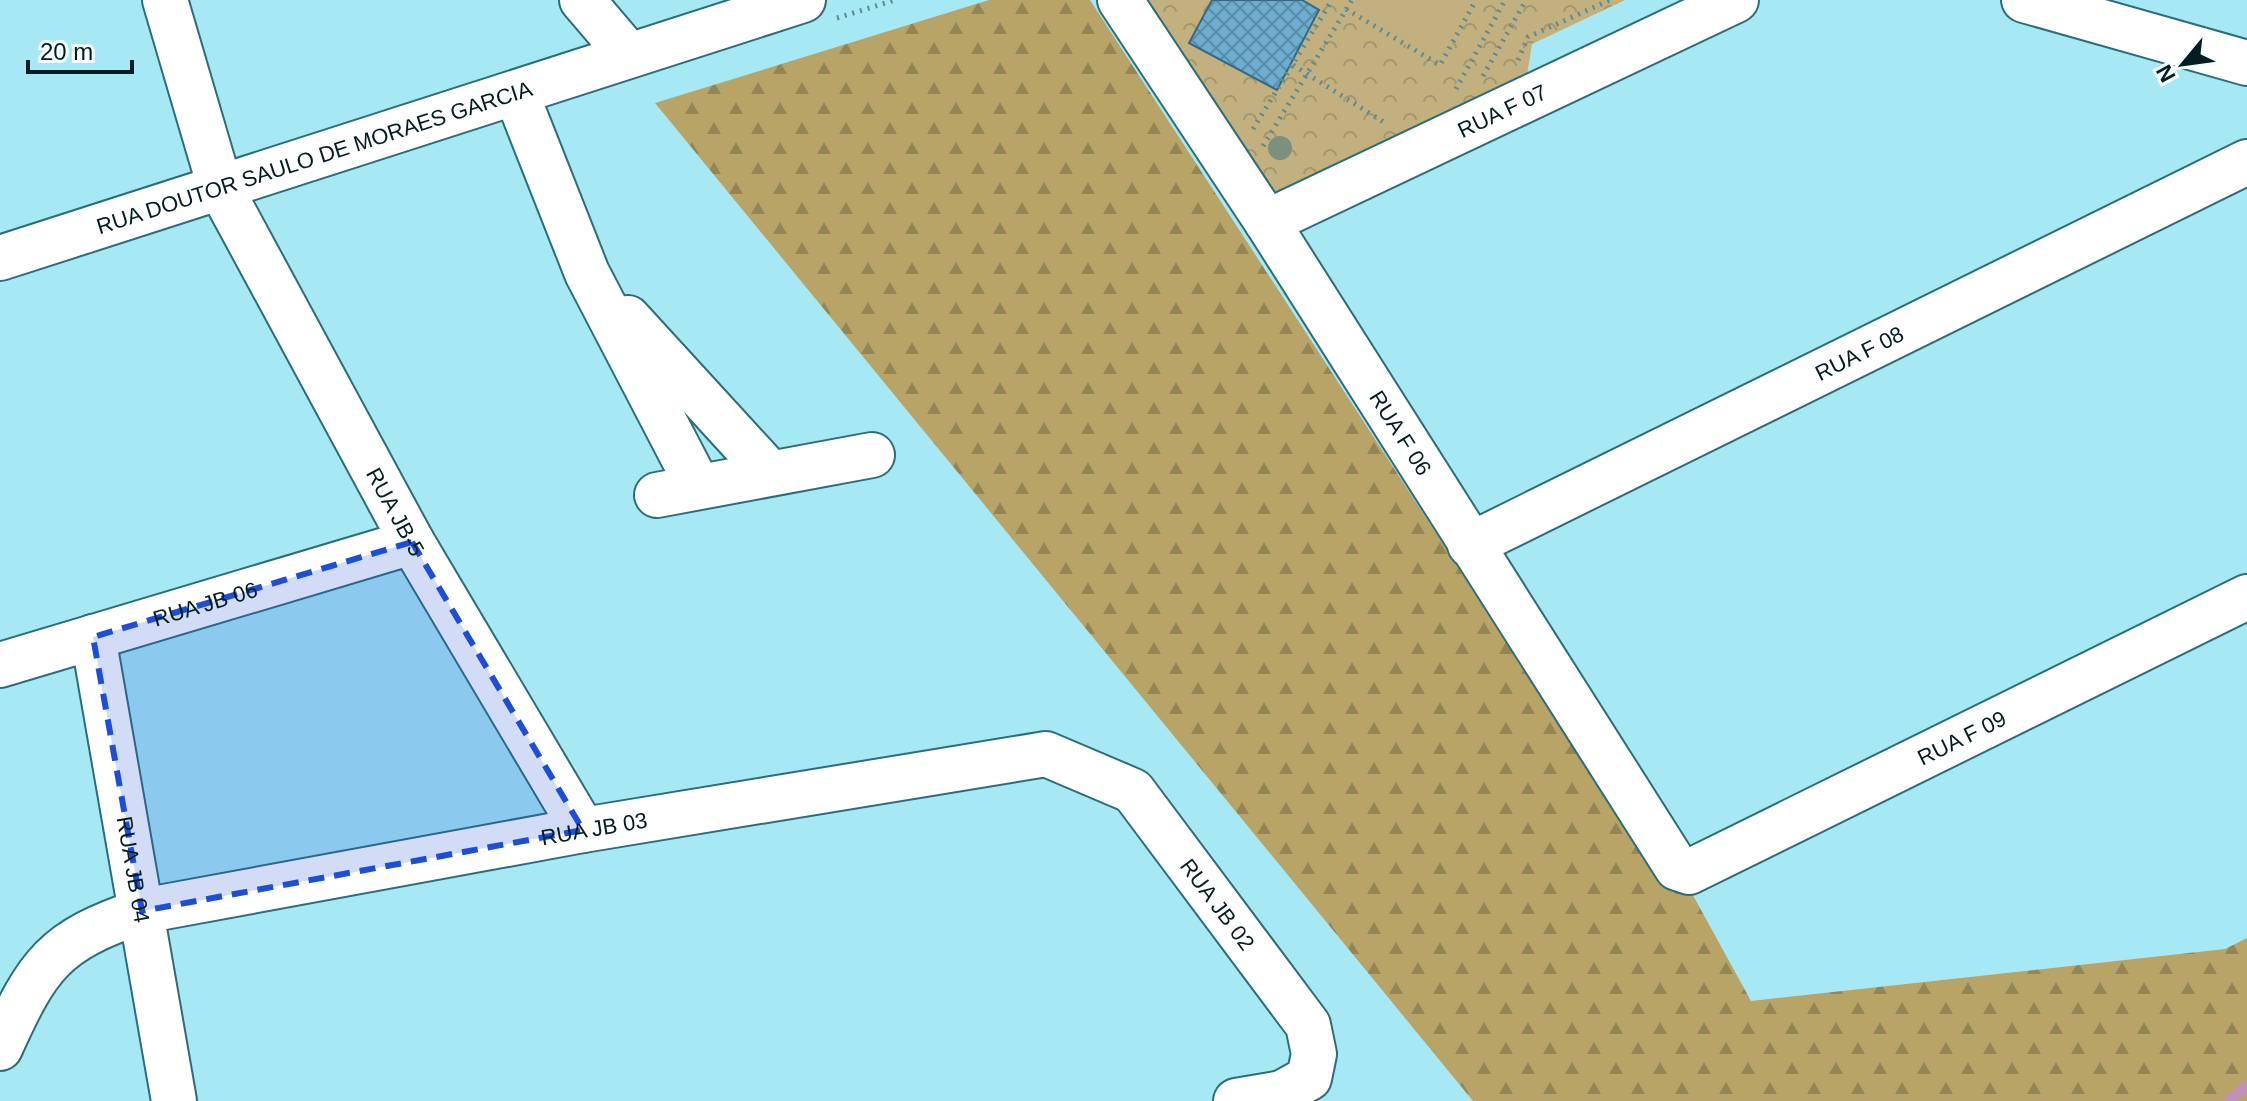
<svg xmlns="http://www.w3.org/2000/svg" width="2247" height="1101" font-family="Helvetica,sans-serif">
<defs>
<pattern id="forest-firs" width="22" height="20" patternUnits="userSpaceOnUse" patternTransform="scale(2)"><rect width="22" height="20" fill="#b9a468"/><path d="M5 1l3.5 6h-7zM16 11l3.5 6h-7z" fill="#948555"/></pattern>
<pattern id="park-crowns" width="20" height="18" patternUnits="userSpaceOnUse" patternTransform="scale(2)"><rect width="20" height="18" fill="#c2b07f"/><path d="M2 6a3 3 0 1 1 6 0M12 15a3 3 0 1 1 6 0" fill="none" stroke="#a5976d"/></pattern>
<pattern id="building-cross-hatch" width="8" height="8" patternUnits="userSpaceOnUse" patternTransform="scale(2)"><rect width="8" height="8" fill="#6daecf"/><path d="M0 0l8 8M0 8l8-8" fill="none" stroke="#578da8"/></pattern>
</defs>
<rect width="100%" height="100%" fill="#a7e8f5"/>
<path fill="url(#forest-firs)" d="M989,0H1090L1667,889L1679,893L1689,888L1751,1001L2225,949L2247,938V1101H1473L655,103Z"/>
<path fill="url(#park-crowns)" d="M1121,0H1625L1532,44L1523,101L1267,222Z"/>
<path fill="#c2b07f" d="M1352,0H1476L1440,65L1346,9Z"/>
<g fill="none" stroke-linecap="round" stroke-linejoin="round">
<path stroke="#c190bb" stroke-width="10" d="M2228,1101L2247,1085"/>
</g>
<path fill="url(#building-cross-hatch)" stroke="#356981" stroke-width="2" d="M1212,0H1302L1319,10L1277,90L1189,43Z"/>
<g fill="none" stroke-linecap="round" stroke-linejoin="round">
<defs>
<g id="minor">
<path id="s1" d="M165,0L220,187L412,542L583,830"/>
<path d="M582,0L628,54"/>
<path id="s2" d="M1120,0L1267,222L1677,868L1689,872L2247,597"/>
<path d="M2024,0L2247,63"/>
<path d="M516,93L587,273L698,486"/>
<path id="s3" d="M1267,222L1736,0"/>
<path id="s4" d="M0,258L803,0"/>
<path d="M628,318L770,473"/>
<path d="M657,495L872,455"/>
<path id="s5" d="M1470,545L2247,162"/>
<path id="s6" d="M93,637L174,1101"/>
<path id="s7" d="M0,665L412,542"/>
<path id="s8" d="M0,1048C38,964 53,941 142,911L583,830L1046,754L1133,791L1308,1025L1314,1054L1309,1078L1282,1093L1236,1101"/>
</g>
</defs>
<use href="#minor" stroke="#2c6d78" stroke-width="48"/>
<path stroke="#5c8b94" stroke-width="5" stroke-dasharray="2 6" stroke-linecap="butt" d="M1346,9L1440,65L1476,0
M837,18L895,0
M1518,60L1528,37L1610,0
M1293,65L1387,124
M1483,76L1526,0
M1456,89L1505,0
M1253,129L1332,0
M1263,146L1352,0"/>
<use href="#minor" stroke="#fff" stroke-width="44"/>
</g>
<circle fill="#7c917d" cx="1280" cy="148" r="12"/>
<path fill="#1d4ed8" fill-opacity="0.2" stroke="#1d4ed8" stroke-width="6" stroke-dasharray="16 10" stroke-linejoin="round" d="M412,542L583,830L142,911L93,637Z"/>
<g text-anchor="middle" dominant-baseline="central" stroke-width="6" stroke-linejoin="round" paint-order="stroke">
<g font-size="22" fill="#031d22" stroke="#f7feff">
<text stroke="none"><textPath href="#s3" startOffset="260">RUA F 07</textPath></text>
<text stroke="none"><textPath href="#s4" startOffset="330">RUA DOUTOR SAULO DE MORAES GARCIA</textPath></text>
<text stroke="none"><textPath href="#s5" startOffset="434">RUA F 08</textPath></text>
<text stroke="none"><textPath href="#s2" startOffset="516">RUA F 06</textPath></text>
<text stroke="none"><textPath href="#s1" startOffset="564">RUA JB-5</textPath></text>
<text stroke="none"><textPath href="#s7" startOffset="214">RUA JB 06</textPath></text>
<text stroke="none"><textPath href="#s2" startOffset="1348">RUA F 09</textPath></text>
<text stroke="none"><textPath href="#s8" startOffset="666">RUA JB 03</textPath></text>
<text stroke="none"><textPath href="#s6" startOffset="236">RUA JB 04</textPath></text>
<text stroke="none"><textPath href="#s8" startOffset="1360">RUA JB 02</textPath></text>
</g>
</g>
<g transform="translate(2183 64) rotate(241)" stroke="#f7feff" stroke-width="6" paint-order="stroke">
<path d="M0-6L14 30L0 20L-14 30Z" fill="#031d22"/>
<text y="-12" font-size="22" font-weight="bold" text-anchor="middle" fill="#031d22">N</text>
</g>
<path d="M28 60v12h104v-12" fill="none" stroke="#031d22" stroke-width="4"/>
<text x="40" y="60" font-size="24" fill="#031d22" stroke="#f7feff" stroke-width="6" paint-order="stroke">20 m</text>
</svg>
